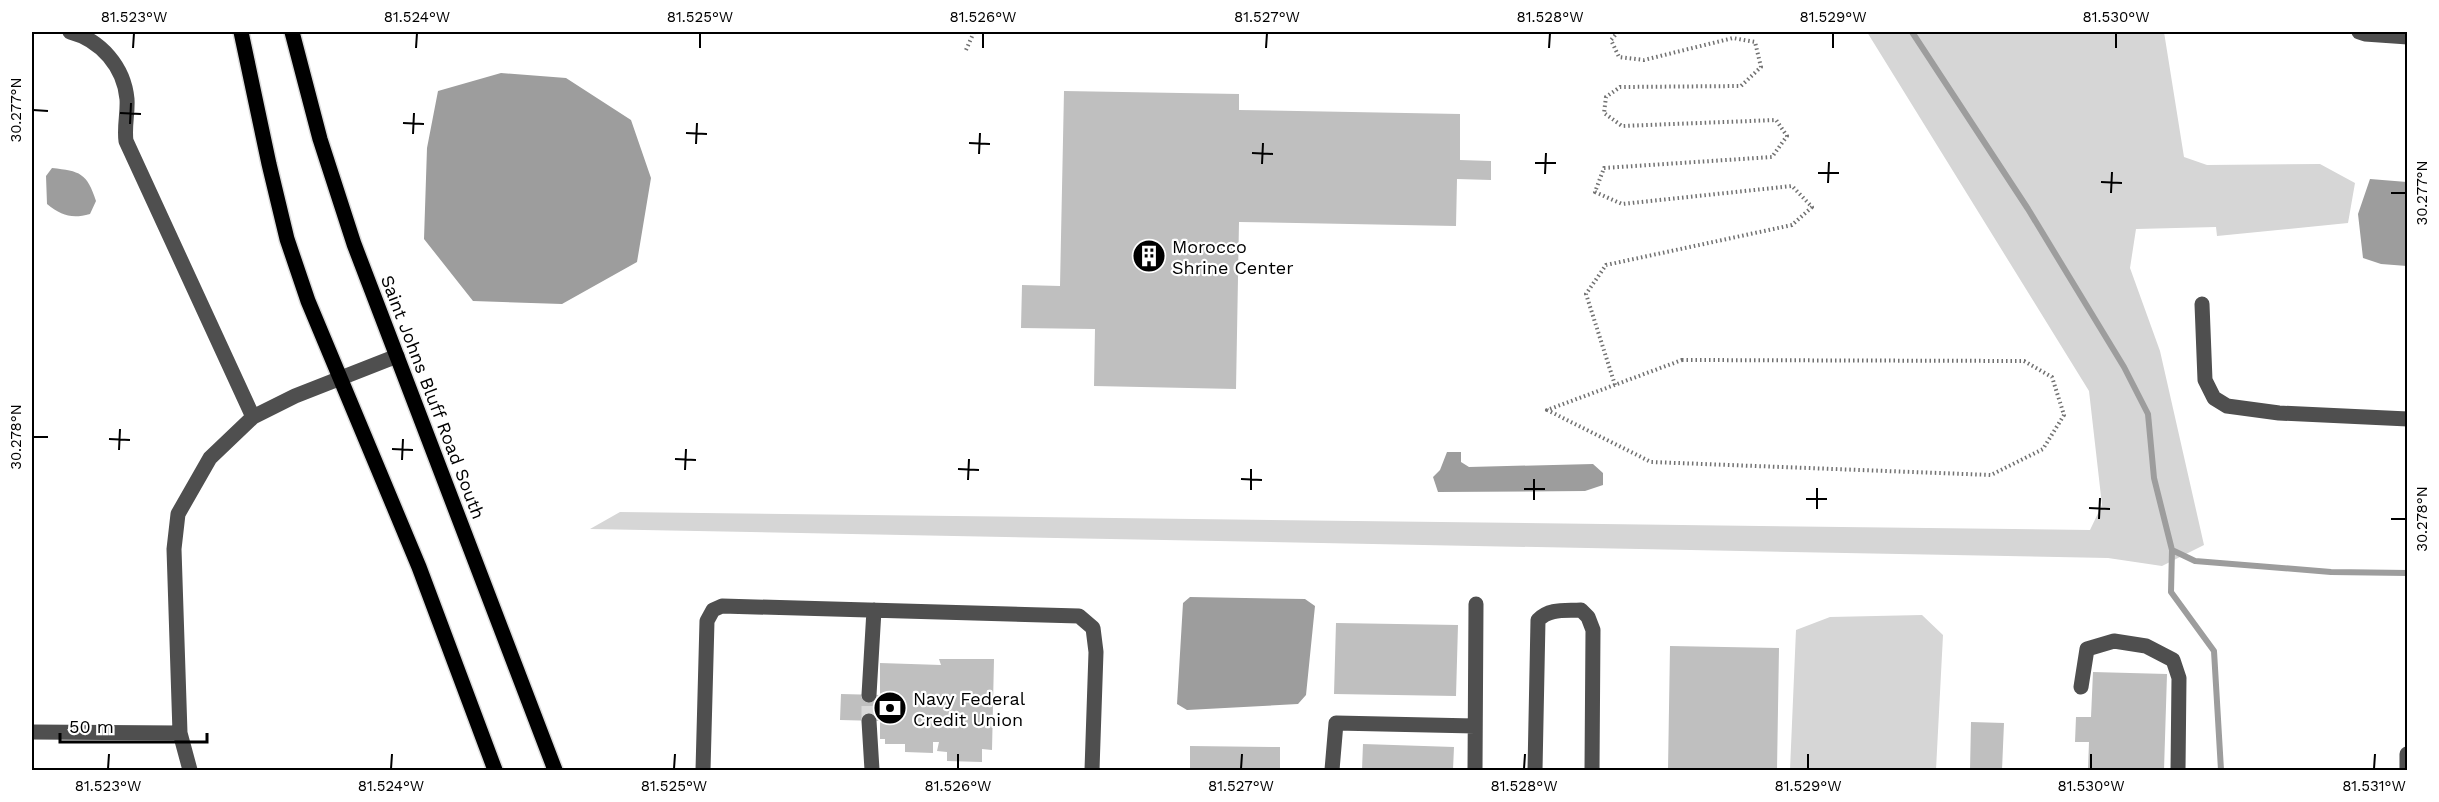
<svg xmlns="http://www.w3.org/2000/svg" width="2439" height="802" font-family="'Work Sans',sans-serif">
<rect width="100%" height="100%" fill="#fff"/>
<path fill="#d6d6d6" d="M1867,32H2164L2184,157L2207,165L2320,164L2355,183L2348,223L2217,236L2216,227L2136,229L2130,268L2160,351L2204,545L2162,566L2108,558L590,529L620,512L2090,530L2102,505L2089,391Z
M1922,615L1943,635L1936,770H1790L1796,630L1830,617Z"/>
<path fill="#9d9d9d" d="M501,73L566,78L631,120L651,178L637,262L562,304L473,301L424,239L427,148L438,91Z
M52,168C80,171 87,173 96,201L90,214C72,219 62,216 47,204L46,176Z
M2370,179L2407,182V266L2381,264L2363,258L2358,214Z
M1447,452H1461V462L1469,467L1593,464L1603,473V485L1585,491L1438,492L1433,477L1440,470Z
M1190,597L1305,599L1315,606L1306,695L1298,704L1187,710L1177,704L1183,603Z"/>
<g fill="none" stroke-linecap="round" stroke-linejoin="round">
<path stroke="#9d9d9d" stroke-width="6" d="M1912,32L2028,209L2124,367L2148,414L2154,478L2172,550L2195,561L2331,572L2408,573
M2172,550L2171,592L2214,651L2221,770"/>
</g>
<path fill="#bfbfbf" d="M1064,91L1239,94V110L1460,114V160L1491,161V180L1457,179L1456,226L1239,222L1236,389L1094,386L1095,329L1021,328L1022,285L1060,286Z
M1336,623L1458,625L1456,696L1334,694Z
M1670,646L1779,648L1777,770H1668Z
M939,659H994L992,750L982,749V762L947,761V752L937,751L939,742H933V753L905,752V744H885V739H880V721L840,720L841,694L880,695V663L941,665Z
M2093,672L2167,674L2164,770H2088L2089,742H2075L2076,717H2091Z
M1971,722L2004,723L2002,770H1970Z
M1363,744L1454,747L1453,770H1362Z
M1190,746L1280,747V770H1190Z"/>
<g fill="none" stroke-linecap="round" stroke-linejoin="round">
<path stroke="#d9d9d9" stroke-width="15" stroke-dasharray="15 8" stroke-linecap="butt" d="M869,721V695"/>
<defs>
<path id="major" d="M241,32L269,164L287,239L308,301L419,567L495,770
M292,32L320,139L354,244L555,770"/>
</defs>
<use href="#major" stroke="#dbdbdb" stroke-width="18"/>
<path stroke="#717171" stroke-width="4" stroke-dasharray="1.5 3" stroke-linecap="butt" d="M966,50L974,32
M1682,360L2024,361L2052,377L2064,415L2043,449L1991,475L1651,462L1547,410Z
M1615,385L1586,294L1606,265L1792,225L1812,207L1792,186L1622,204L1595,192L1604,168L1772,157L1787,136L1776,120L1622,126L1604,113L1606,97L1620,87L1741,86L1761,67L1755,42L1733,38L1644,60L1619,57L1611,40L1618,32"/>
<path stroke="#4f4f4f" stroke-width="15" d="M70,32C101,40 124,67 127,99C128,113 124,126 126,141L253,417
M2359,32L2365,34L2408,37
M2202,304L2205,380L2214,398L2227,406L2279,413L2408,419
M2081,687L2087,649L2114,641L2146,646L2173,660L2179,678L2178,770
M869,695L874,610
M869,721L872,770
M32,732L180,733
M190,770L180,733L174,549L178,514L210,458L253,417L295,396L397,356
M703,770L707,621L713,610L722,606L1079,616L1093,628L1096,652L1092,770
M1332,770L1336,723L1475,726
M1475,770L1476,604
M1535,770L1538,620C1550,608 1565,611 1581,610L1588,617L1593,630L1592,770
M2407,770V754"/>
<use href="#major" stroke="#000" stroke-width="15"/>
</g>
<path fill="none" stroke="#000" stroke-width="2" d="M133,48L134,33M416,48L417,33M700,48V33M983,48V33M1266,48L1267,33M1549,48L1550,33M1833,48V33M2116,48V33M33,110L48,111M120,113L141,114M403,123L424,124M130,124L131,103M686,133L707,134M413,134L414,113M969,143L990,144M696,144L697,123M1252,153L1273,154M979,154L980,133M1535,163H1556M1262,164L1263,143M1818,173H1839M1545,174L1546,153M2101,182L2122,183M1828,183L1829,162M2111,193L2112,172M2391,193H2406M33,437H48M109,439L130,440M392,449L413,450M119,450L120,429M675,459L696,460M402,460L403,439M958,469L979,470M685,470L686,449M1241,479L1262,480M968,480L969,459M1524,489H1545M1251,490V469M1806,499H1827M1534,500V479M2089,508L2110,509M1817,509V488M2099,519L2100,498M2391,519H2406M108,769L109,754M391,769L392,754M674,769L675,754M958,769V754M1241,769L1242,754M1524,769L1525,754M1808,769V754M2091,769V754M2374,769L2375,754"/>
<defs>
<symbol id="building-disc" viewBox="-11 -11 22 22"><circle r="9.5" fill="#000" stroke="#fff"/><path d="M-4-6H4V6H1V3H-1V6H-4ZM-2.5-4.3h1.7v1.8h-1.7ZM.8-4.3h1.7v1.8H.8ZM-2.5-1h1.7V.8h-1.7ZM.8-1h1.7V.8H.8Z" fill="#fff"/></symbol>
<symbol id="bank-disc" viewBox="-11 -11 22 22"><circle r="9.5" fill="#000" stroke="#fff"/><path d="M-6-4H6V4H-6ZM0-2.3a2.3 2.3 0 1 0 0 4.6a2.3 2.3 0 1 0 0-4.6Z" fill="#fff"/></symbol>
</defs>
<g fill-rule="evenodd">
<use href="#building-disc" x="1130" y="237" width="38" height="38"/>
<use href="#bank-disc" x="871" y="689" width="38" height="38"/>
</g>
<g text-anchor="middle" dominant-baseline="central" stroke-width="4.5" stroke-linejoin="round" paint-order="stroke">
<g font-size="18" fill="#000" stroke="#fff" text-anchor="start">
<text x="1172" y="246">Morocco<tspan x="1172" dy="21">Shrine Center</tspan></text>
<text x="913" y="698">Navy Federal<tspan x="913" dy="21">Credit Union</tspan></text>
</g>
<g font-size="18" fill="#000" stroke="#fff">
<text transform="translate(433 397) rotate(69)">Saint Johns Bluff Road South</text>
</g>
</g>
<rect width="2439" height="802" fill="none" stroke="#ffffff" stroke-width="66"/>
<path d="M60 733v9h147v-9" fill="none" stroke="#000000" stroke-width="3"/>
<text x="69" y="733" font-size="18" fill="#000000" stroke="#ffffff" stroke-width="4.5" paint-order="stroke">50 m</text>
<rect x="33" y="33" width="2373" height="736" fill="none" stroke="#000" stroke-width="2"/>
<g font-size="15" text-anchor="middle" fill="#000">
<text x="134" y="22">81.523°W</text>
<text x="417" y="22">81.524°W</text>
<text x="700" y="22">81.525°W</text>
<text x="983" y="22">81.526°W</text>
<text x="1267" y="22">81.527°W</text>
<text x="1550" y="22">81.528°W</text>
<text x="1833" y="22">81.529°W</text>
<text x="2116" y="22">81.530°W</text>
<text transform="translate(16 110) rotate(-90)" y="5">30.277°N</text>
<text transform="translate(2422 193) rotate(-90)" y="5">30.277°N</text>
<text transform="translate(16 437) rotate(-90)" y="5">30.278°N</text>
<text transform="translate(2422 519) rotate(-90)" y="5">30.278°N</text>
<text x="108" y="791">81.523°W</text>
<text x="391" y="791">81.524°W</text>
<text x="674" y="791">81.525°W</text>
<text x="958" y="791">81.526°W</text>
<text x="1241" y="791">81.527°W</text>
<text x="1524" y="791">81.528°W</text>
<text x="1808" y="791">81.529°W</text>
<text x="2091" y="791">81.530°W</text>
<text x="2374" y="791">81.531°W</text>
</g>
</svg>
